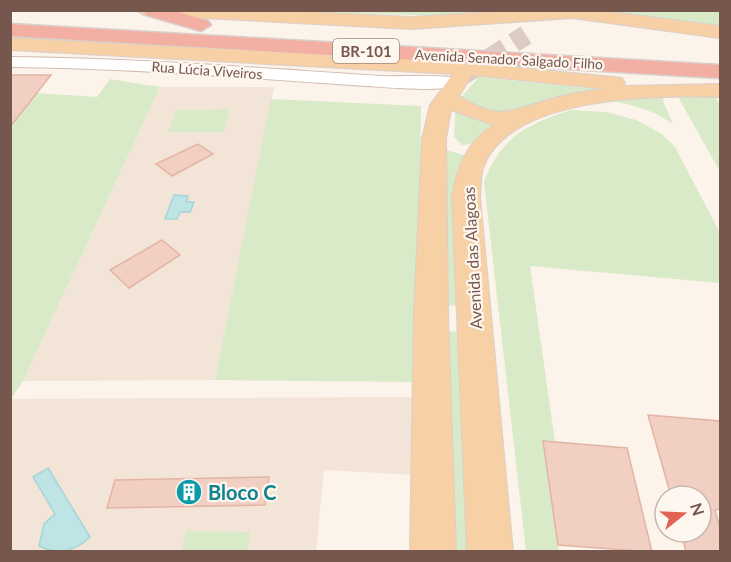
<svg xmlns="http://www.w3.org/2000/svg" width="731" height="562" font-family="Lato,sans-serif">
<rect width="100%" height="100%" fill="#fcf3ea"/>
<path fill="#f3e4d8" d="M160,87H274L215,380L23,381Z
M418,397L417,475L324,470L316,551H11L10,399Z"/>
<path fill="#d9eac8" d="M258,10L514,11L446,16Z
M588,11H720V25Z
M479,77L596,89C569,96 534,100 510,116C494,126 481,145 462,145L454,137L456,103Z
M110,79L160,87L23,381L11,399V127L37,93L97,97Z
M665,93L663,101L673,124C651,109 629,103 603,100Z
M676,93L714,95L720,105V172Z
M271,99L421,106L418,382L215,380Z
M230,109L224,132H168L176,110Z
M571,110L606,112L636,120L662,134L675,147L720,233V283L530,266L555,442H543L559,551H526L484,182C501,137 527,124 571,110Z
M444,149L466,156L463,305L440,306Z
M441,330L457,332L479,551H446Z
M186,531L250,532L247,551H182Z"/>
<path fill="#bee4e6" stroke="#a4d5d7" stroke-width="1.5" d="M174,195L188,196L186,202H194L190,212H180L177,219H165Z
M48,468L90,537C76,551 58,555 39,546L44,524L55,514L33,477Z"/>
<path fill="#f1cfc2" stroke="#e3b4a3" stroke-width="1.5" d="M10,75H51L10,127Z
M198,144L213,154L172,176L156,164Z
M162,240L180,255L129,288L110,270Z
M648,415L720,421V509L715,510L720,528V552H686L681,532H701V496H671Z
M543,441L627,448L652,552L558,545Z
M269,477L265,505L107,508L115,480Z"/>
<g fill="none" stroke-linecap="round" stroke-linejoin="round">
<path stroke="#daccc3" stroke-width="20" stroke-dasharray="20 10" stroke-linecap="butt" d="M463,75L526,35"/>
<defs>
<path id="minor" d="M10,57C134,58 257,68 381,76C396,77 460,73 466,82C457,94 384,87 367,86C248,78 130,68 10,67Z"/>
<path id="major" d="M135,10H266L411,17L525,10H595L720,26V38L572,18L411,29L144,15Z
M10,38L460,62L614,77L622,78L625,83L623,86L720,84V97C657,95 519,96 486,161C480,172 481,185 480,197L513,552H467L452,197C457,167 466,142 494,125L451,110L446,139L448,314L456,552H410L414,314L422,139L430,105L453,74L10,50ZM472,75L605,89C584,91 564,95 544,101C506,113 496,119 459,96Z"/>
<path id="highway" d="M172,10L208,21L211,25L201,31L146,15L144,11Z
M10,24L720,65V78L10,36Z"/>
</defs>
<use href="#minor" stroke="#d0bcb2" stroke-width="2"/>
<use href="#major" stroke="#d9d0cd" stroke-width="2"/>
<use href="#highway" stroke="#d9d0cd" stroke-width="3"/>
<use href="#minor" fill="#fff" fill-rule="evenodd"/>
<use href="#major" fill="#f8d0a5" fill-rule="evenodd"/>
<use href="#highway" fill="#f4afa3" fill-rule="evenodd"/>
</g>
<defs>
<symbol id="building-disc" viewBox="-11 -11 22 22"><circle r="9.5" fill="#0f9aa8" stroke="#fef7f0"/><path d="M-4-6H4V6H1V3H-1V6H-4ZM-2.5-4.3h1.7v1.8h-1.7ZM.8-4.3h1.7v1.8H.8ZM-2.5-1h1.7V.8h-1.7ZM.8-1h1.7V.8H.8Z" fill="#fff"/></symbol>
</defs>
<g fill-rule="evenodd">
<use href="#building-disc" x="174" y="477" width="30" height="30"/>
</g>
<g text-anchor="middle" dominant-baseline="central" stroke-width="4.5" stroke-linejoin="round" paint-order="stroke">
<g font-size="14" fill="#76574d" stroke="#fef7f0">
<text transform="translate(509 59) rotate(3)">Avenida Senador Salgado Filho</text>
<text transform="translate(207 70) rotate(4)">Rua Lúcia Viveiros</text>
</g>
<rect fill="#fef7f0" stroke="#9f877e" stroke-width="1.5" x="333" y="39" width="66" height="24" rx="4.5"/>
<g font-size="15" font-weight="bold" fill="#76574d">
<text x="366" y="51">BR-101</text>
</g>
<g font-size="16" fill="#76574d" stroke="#fef7f0">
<text transform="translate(472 258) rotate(-93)">Avenida das Alagoas</text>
</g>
<g font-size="20" font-weight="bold" fill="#0d838f" stroke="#fef7f0" text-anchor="start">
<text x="208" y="492">Bloco C</text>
</g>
</g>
<rect width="731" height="562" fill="none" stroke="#76574d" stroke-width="24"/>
<g transform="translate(683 514) rotate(72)"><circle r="28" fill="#fef7f0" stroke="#c8b7af" stroke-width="1.5"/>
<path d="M0-4.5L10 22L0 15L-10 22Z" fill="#e16353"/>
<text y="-9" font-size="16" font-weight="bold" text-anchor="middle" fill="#76574d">N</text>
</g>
</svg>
